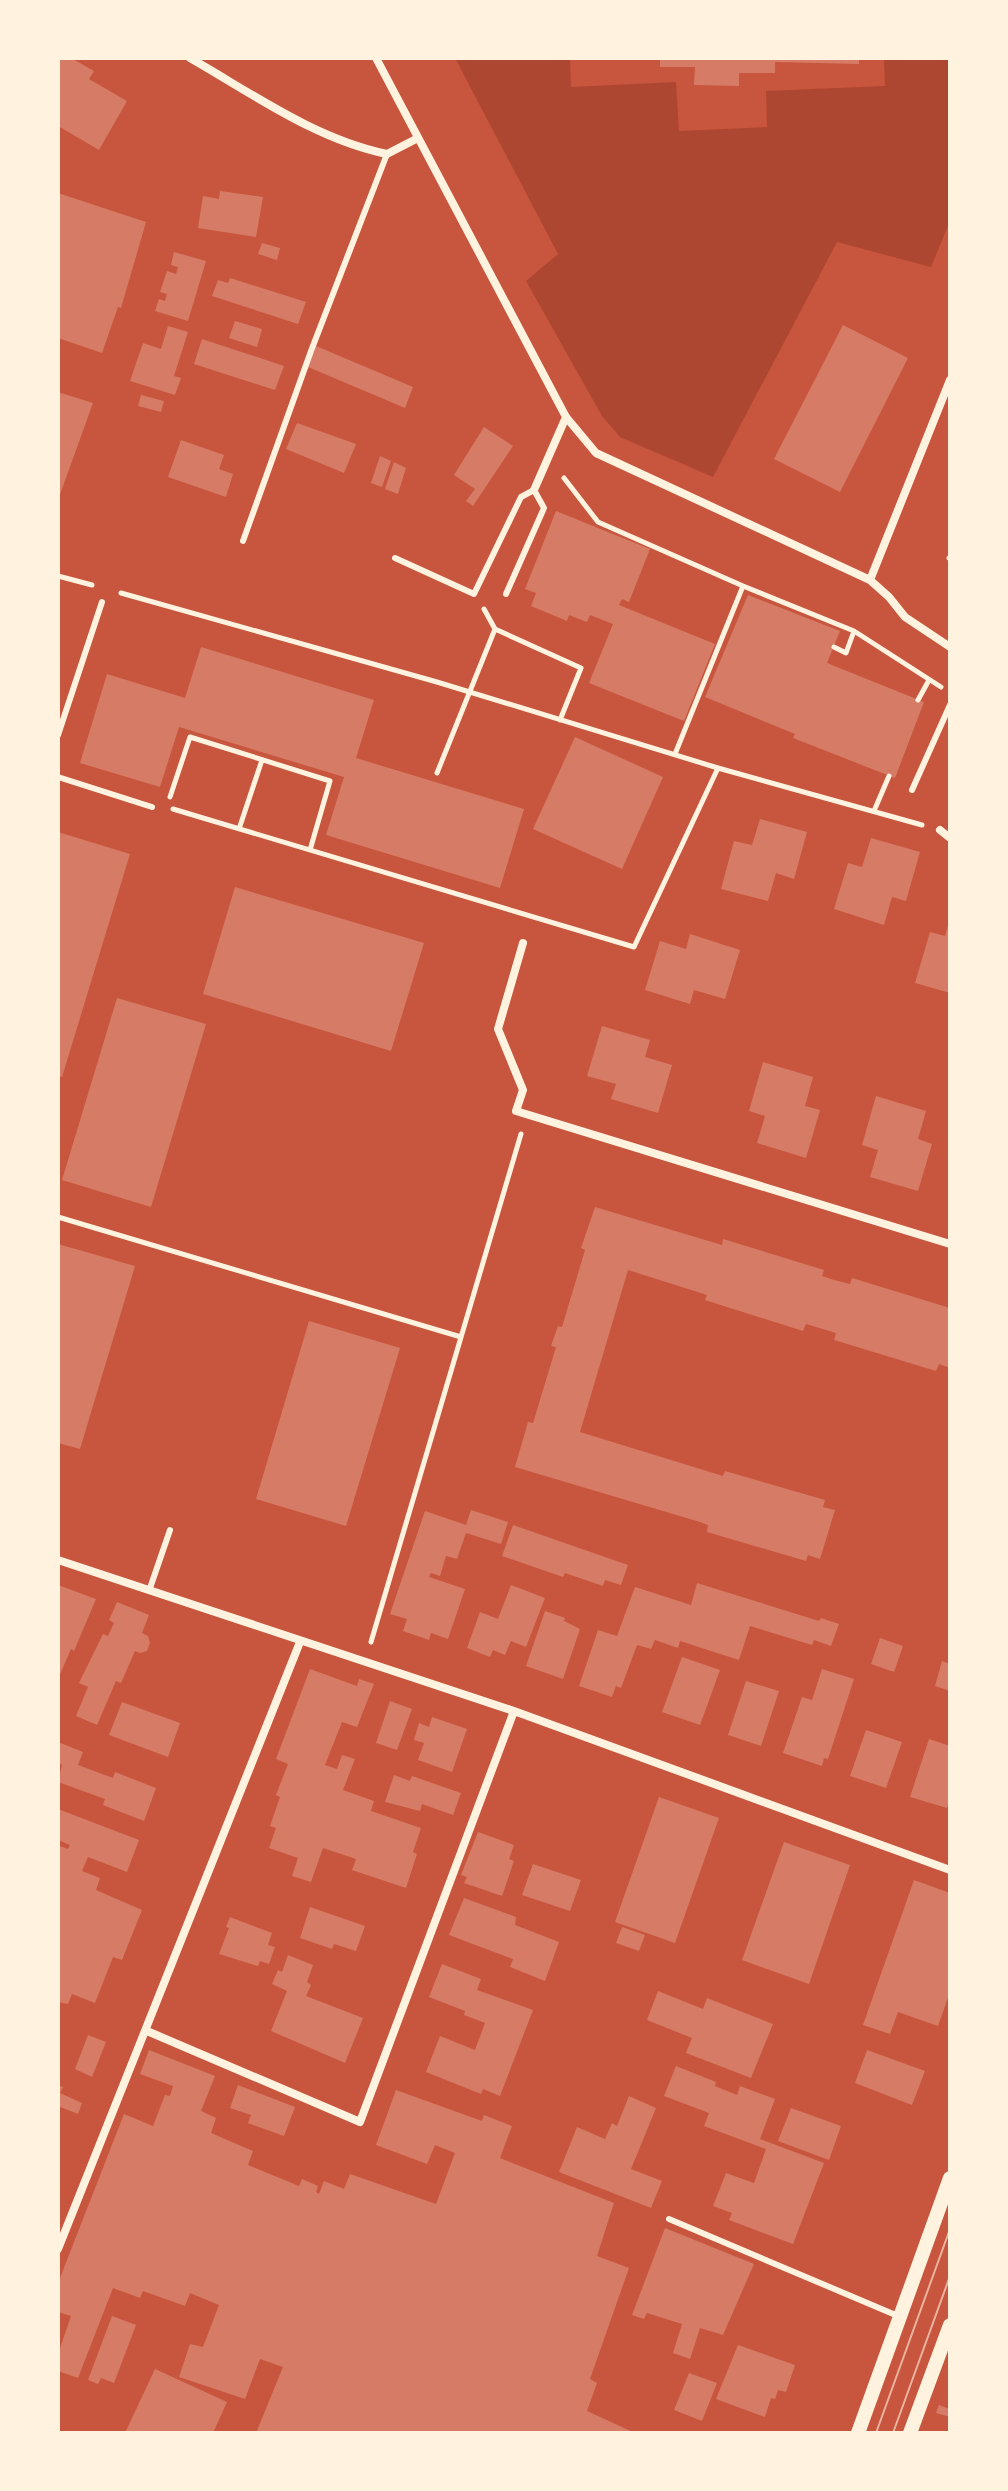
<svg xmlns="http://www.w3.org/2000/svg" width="1008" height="2491" font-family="'Source Sans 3',sans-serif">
<rect width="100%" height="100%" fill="#c8553d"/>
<path fill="#ae4732" d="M455,58H570L571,87L676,82L679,131L767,127L766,91L885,86L884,58H950V221L931,267L837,242L713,477L620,437L602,416L526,281L558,254Z"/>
<path fill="#d67c66" d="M58,58H71L94,71L89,79L127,101L99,150L58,126Z
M660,58H859V64L775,62V73H739V86L694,85L695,67H660Z
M220,191L263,197L256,237L198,228L203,196L219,199Z
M58,193L146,222L121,308L118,307L102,353L58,338Z
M262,243L280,248L277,260L258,254Z
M174,252L206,261L188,321L155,311L159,299L165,301L167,294L160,292L167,271L176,274L178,267L171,265Z
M230,278L306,302L298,324L212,296L218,280L228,283Z
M235,321L262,329L257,347L229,338Z
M843,325L908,358L840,492L774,459Z
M168,326L188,332L174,376L181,378L175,395L130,381L143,343L161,349Z
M202,339L284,366L275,390L194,364Z
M316,346L413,387L405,408L308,367Z
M58,392L93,403L58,500Z
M141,395L164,401L161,412L138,406Z
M297,423L356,444L344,473L286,449Z
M484,427L513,446L473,506L466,501L475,489L454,475Z
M181,440L224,455L219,469L233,474L226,497L168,477Z
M380,456L391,461L382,487L371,483Z
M394,462L406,468L398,494L385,489Z
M556,511L650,549L629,602L622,599L619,605L715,644L684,721L589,683L613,624L590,615L587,622L569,615L567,621L531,606L536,593L525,589Z
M748,595L840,631L827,663L924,702L895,778L793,738L795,734L705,697Z
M201,647L374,700L356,758L524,809L500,888L326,835L344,777L179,727L160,787L80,763L107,674L185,698Z
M575,737L663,777L622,869L533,829Z
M760,819L807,832L794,879L776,873L768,901L721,889L734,841L752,845Z
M58,832L130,854L62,1077L58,1076Z
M871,838L920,852L906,901L892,897L884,925L834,909L848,863L862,867Z
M235,887L424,943L391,1051L203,994Z
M949,922H950V993L915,983L930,932L945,936Z
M690,934L740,950L725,999L694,990L690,1004L645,990L660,941L686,949Z
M117,998L206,1024L151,1207L62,1180Z
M602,1026L650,1040L645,1057L672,1065L658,1113L611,1099L616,1084L587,1076Z
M763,1062L813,1077L805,1106L820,1110L806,1158L757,1143L765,1116L749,1111Z
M876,1096L926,1111L918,1139L932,1144L918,1191L870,1177L878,1150L862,1145Z
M595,1207L722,1245L723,1239L824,1270L822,1276L834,1280L850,1284L852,1278L950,1308V1368L939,1364L936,1371L834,1340L836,1333L806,1324L803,1331L705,1300L707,1295L628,1270L580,1432L723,1476L725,1471L825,1500L823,1507L835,1510L820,1559L808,1555L806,1561L707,1532L708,1525L700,1522L515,1467L528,1422L533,1423L556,1347L551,1346L558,1326L562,1327L585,1250L581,1248Z
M58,1244L135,1266L80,1449L58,1443Z
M309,1321L400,1348L346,1526L256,1499Z
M471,1510L508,1522L501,1544L466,1533L457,1559L446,1556L440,1576L431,1573L429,1577L465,1589L448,1639L431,1633L429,1640L403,1631L407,1619L390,1614L425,1511L466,1525Z
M513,1525L628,1565L621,1585L605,1580L603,1586L565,1573L563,1577L502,1556Z
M697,1583L819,1621L821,1618L839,1624L831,1646L814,1640L812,1645L750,1626L739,1660L680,1641L678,1648L655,1640L651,1649L637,1645L621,1688L616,1686L612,1697L579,1686L598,1630L617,1636L635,1587L691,1605Z
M58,1585L96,1599L74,1651L71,1649L58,1679Z
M511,1585L545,1598L526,1647L511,1641L505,1655L493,1650L490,1657L467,1648L480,1612L498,1619Z
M117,1602L149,1615L142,1633L148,1636L150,1643L147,1651L140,1653L135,1651L121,1683L116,1681L97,1725L76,1716L88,1687L79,1683L103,1634L108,1636L114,1623L109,1620Z
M545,1611L565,1618L564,1621L580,1629L563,1679L526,1666Z
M880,1638L903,1646L894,1672L871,1664Z
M682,1657L720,1670L700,1725L662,1712Z
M942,1661L950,1664V1691L935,1686Z
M310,1669L357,1686L359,1679L374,1684L357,1727L342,1722L325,1765L337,1769L342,1755L355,1759L343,1790L374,1801L371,1811L421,1828L413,1852L417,1854L406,1888L352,1870L356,1859L323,1848L311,1882L292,1876L298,1858L269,1848L276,1828L270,1826L280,1797L276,1795L288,1764L276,1759Z
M822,1669L854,1679L828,1759L824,1758L822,1766L783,1753L802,1697L812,1700Z
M746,1681L779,1691L761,1746L728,1735Z
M390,1701L412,1709L397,1750L376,1743Z
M122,1702L180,1723L168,1757L109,1735Z
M432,1717L467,1729L452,1772L418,1760L424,1743L414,1740L419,1723L429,1727Z
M866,1730L902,1742L886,1788L850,1776Z
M929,1739L950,1746V1799L947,1808L910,1797Z
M58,1742L83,1752L78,1765L113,1778L115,1772L156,1788L144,1821L103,1805L105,1799L58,1782L62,1765L58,1763Z
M394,1775L410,1781L412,1776L461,1793L453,1815L422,1804L420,1811L385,1802Z
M659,1797L719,1818L675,1943L615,1922Z
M58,1809L139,1840L127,1872L88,1857L82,1871L100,1878L96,1890L142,1910L122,1960L113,1957L95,2003L72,1994L68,2004L58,2002V1852L60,1846L68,1849L70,1845L58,1840Z
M478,1832L514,1845L509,1859L514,1861L502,1896L464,1883L467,1877L461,1875Z
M784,1842L850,1865L809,1984L742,1960Z
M533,1864L581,1880L570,1911L522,1895Z
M914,1880L950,1893V1992L938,2026L898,2012L890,2034L863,2025Z
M464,1898L516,1917L515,1925L559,1942L545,1981L510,1967L513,1959L449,1935Z
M310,1907L365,1926L356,1951L334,1944L332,1949L300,1938Z
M230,1917L272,1933L268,1945L275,1947L269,1964L260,1961L258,1966L219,1954L229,1928L226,1927Z
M622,1927L645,1935L639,1951L616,1943Z
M288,1955L313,1965L307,1982L311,1985L306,1996L363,2018L345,2063L271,2031L287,1991L272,1984L278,1970L282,1972Z
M442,1964L481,1979L477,1990L533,2010L500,2096L483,2089L481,2094L426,2072L440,2036L475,2050L485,2023L464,2015L465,2011L429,1997Z
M658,1991L703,2009L707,1998L773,2024L751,2078L686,2053L692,2038L647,2020Z
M88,2035L106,2042L92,2077L75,2069Z
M149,2050L215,2076L201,2111L216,2118L211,2133L253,2151L248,2165L299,2186L302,2179L318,2186L316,2192L319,2194L324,2181L344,2189L350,2174L436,2204L455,2153L435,2145L427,2164L376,2145L396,2090L482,2121L484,2115L512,2126L500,2158L614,2203L597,2256L629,2268L590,2379L597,2383L587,2411L635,2433H256L283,2367L260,2359L245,2399L179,2377L190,2344L203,2347L219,2305L190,2293L185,2306L143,2291L140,2298L113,2288L78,2378L58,2371V2354L71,2316L58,2312V2283L124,2114L153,2126L165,2095L170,2096L173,2086L140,2074Z
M867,2050L925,2071L912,2105L855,2083Z
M676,2066L716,2082L715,2086L737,2095L740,2086L775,2099L760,2139L824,2163L793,2244L729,2220L732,2213L713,2206L726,2173L754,2183L766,2149L704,2126L709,2113L664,2096Z
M58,2085L63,2087L60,2093L82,2103L78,2114L58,2106Z
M238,2085L295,2107L284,2136L248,2123L251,2115L230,2108Z
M629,2096L656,2108L631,2169L662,2181L651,2208L559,2172L577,2127L605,2139L612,2123L617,2126Z
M791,2108L841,2126L829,2160L778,2141Z
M665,2228L754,2264L723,2335L700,2328L690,2359L673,2353L682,2324L647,2313L644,2319L632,2315Z
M112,2316L136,2325L114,2383L101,2378L98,2384L88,2380Z
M738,2345L795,2365L786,2392L778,2390L775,2399L771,2398L765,2417L716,2399Z
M155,2369L227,2402L213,2433H125Z
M689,2373L717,2383L702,2421L674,2410Z
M939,2405L950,2409V2417L936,2413Z"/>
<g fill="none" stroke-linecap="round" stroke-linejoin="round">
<path stroke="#fff3e0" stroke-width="5" d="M564,478L598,522L743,586L854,631L941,687
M949,558H950
M58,576L92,585
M121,593L437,682L718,768L922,825
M484,609L495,629
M834,647L846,653L854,631
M918,700L929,680
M675,754L743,586
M437,773L495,629L581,668L560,720
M170,797L190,737L330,781L310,850
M173,809L634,947L718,768
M874,811L889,776
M239,829L262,760
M58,1217L461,1337
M371,1642L521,1134"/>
<path stroke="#fff3e0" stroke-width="6" d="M243,541L311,351L387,154
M395,558L474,594L521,497L534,490L544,508L506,594
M58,735L102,602
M58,777L152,807
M912,790L950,705
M149,1591L170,1530
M669,2219L898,2316"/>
<path stroke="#fff3e0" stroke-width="8" d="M190,58C253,94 315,139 387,154L418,138
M376,58L566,417L596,453L870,580L889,597L905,617L950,647
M534,490L566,417
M870,580L950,380
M940,830L950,838
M523,943L498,1029L523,1090L516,1111L950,1244
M58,1560L514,1711L950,1870
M147,2031L360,2122L514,1711
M58,2249L300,1642"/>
<path stroke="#fff3e0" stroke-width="14" d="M858,2433L950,2178
M910,2433L950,2325"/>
<path stroke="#e9b49f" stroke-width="2" d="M876,2433L950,2229
M893,2433L950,2276"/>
</g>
<rect width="1008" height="2491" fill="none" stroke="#fff3e0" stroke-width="120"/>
</svg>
